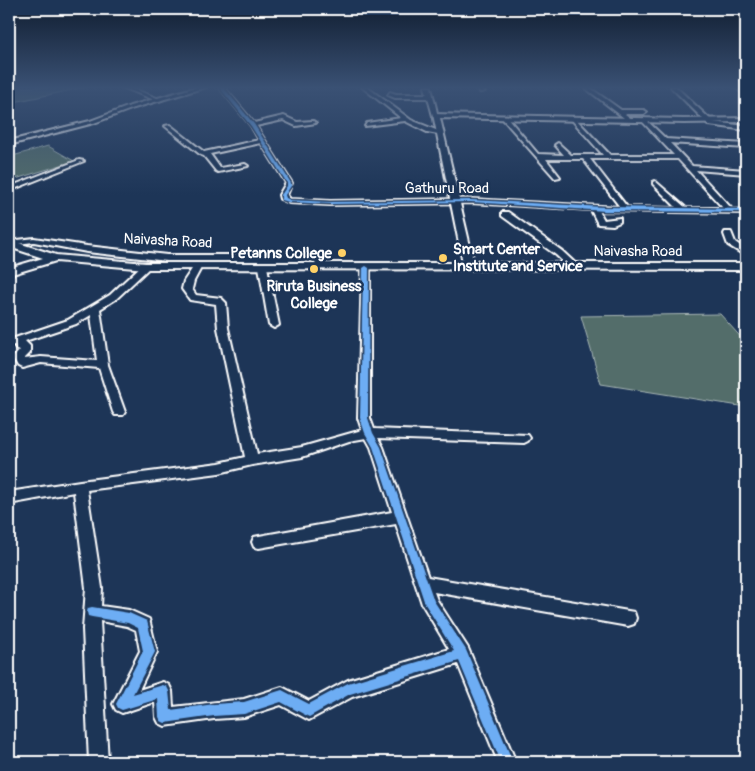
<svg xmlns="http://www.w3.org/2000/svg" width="755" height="771" font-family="Pangolin,sans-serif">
<rect width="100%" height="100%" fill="#1d3557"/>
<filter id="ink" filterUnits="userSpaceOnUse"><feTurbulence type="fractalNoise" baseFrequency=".02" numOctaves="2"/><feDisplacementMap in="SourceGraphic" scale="10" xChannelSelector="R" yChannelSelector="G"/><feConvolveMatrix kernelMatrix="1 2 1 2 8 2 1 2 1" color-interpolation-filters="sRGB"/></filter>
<g filter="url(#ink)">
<path fill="#526d6a" stroke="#a8b6b4" d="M9,87H87L9,103Z
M48,146L74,161L9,181V157Z
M720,314L746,343V407L601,384L581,316Z"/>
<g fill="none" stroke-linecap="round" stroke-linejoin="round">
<defs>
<path id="minor" d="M122,87H129L162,100L157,101Z
M219,87H224L254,123L284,116L297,122L313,121L316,123L296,126L283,120L256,126L292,183L287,195L290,199L330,201L471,199L620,207L583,159H546L560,177L555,178L501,117L506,116L538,154L564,155L555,145L558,143L571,155H603L572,120L574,117L610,155H674L642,121L644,118L666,139L746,144V148L670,143L692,166L746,170V174L696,170L732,209H746V213L599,211L604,220L620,218V222L613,225L598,224L591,210L471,203L330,205L289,203L280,199L279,195L286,183L261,143L210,154L220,168L245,164L248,166L218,172L216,171L204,156L201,155L165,126L170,125L204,152L259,140L251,126ZM590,159H678L723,208H686L655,181L653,182V184L677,208L627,207Z
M362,87H367L411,120L441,132L438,134L427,132L405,121L365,126L367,123L401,118Z
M476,87H481L485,91L480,92Z
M584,87H589L621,110H644L647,112L644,114H625L633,120L628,121Z
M671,87H676L713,122L746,126V130L709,125Z
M735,87H740L746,93V96Z
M390,92L396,94H430L433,96L430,98H395L388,95Z
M79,160L84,161L9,191V187Z
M502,212H508L562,251L576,264V268H570L556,255L502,216Z
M725,232H731L735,242L746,250V256L728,245L724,234Z
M34,238L87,246L167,255H309L321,257L324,262V267L320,270L317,269L315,261H167L87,252L34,242L9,245V241Z
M146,263L150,266L149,268L116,299L100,309L108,365L125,412L123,415H115L113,412L99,368L41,363L22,368L18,366L13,358L20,350L16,349L15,345L9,346V340L68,320L110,295L143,264ZM91,315L97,361L41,357L24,359L30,353V346L25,341L76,324Z
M263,264L267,267L279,325L274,328L269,325L259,267Z
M197,265L201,268L194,281L192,289L196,295L221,298L226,303L228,328L257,454L302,447L362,430L358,418L362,268L366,265L370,268V418L374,429L528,435L530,438L528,441L524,443L378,438L383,447L428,577L634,612L636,618L634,624L628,626L434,592L437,600L468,648L516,762H498L458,664L352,697L309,720L281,705L244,717L214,719L165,726L159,723L156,717L155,702L122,713L116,710L113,704L140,651L136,630L127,626L100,621L108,762H89L83,629L86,588L74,492L9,504V492L80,481L219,463L245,457L218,328L216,304L190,300L182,289L184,281L194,266ZM366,438L371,447L392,512L259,536L254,537L252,542L254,547L259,548L396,524L422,604L449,649L348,680L309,701L282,687L244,699L173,707L172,691L169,685L163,682L139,690L157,652L149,619L129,610L101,606L102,588L87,490L219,473L252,465L302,457L349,441Z"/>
<path id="tertiary" d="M196,87H206L134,108L94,123L9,145V141L90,121L130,106Z
M425,87H431L438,117L433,116Z"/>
<path id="secondary" d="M433,114L684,119L746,118V122L684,123L440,118L474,263H746V270L146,269L56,261L9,275V268L43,258L9,247V240L56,255L146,263H463Z"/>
</defs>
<use href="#minor" stroke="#fff" stroke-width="4"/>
<use href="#tertiary" stroke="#fff" stroke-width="4"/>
<use href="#secondary" stroke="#fff" stroke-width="4"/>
<use href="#minor" fill="#1d3557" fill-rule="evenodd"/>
<use href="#tertiary" fill="#1d3557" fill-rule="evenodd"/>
<use href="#secondary" fill="#1d3557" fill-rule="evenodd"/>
<defs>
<path id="cycleway" d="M219,87H223L254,124L291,183V186L285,195L286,198L290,200L330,202L471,200L605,207L746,209V212L605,211L471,202L330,204L289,202L282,200L281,195L287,186V183L251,126Z
M366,266L369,268L368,418L373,433L381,447L434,601L466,650L513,762H501L459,661L350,694L309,717L281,702L244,714L214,716L165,723L161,721L159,717L158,699L122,710L118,708L116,704L143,651L138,628L128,623L92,617L88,616L87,612L88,608L92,607L129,613L147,621L155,652L133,694L163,685L167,687L169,691L171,710L214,704L244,702L282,690L309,704L348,683L454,651L425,604L373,447L365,433L360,418L363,268Z"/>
</defs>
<use href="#cycleway" stroke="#1d3557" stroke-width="3"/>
<use href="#cycleway" fill="#6dadf4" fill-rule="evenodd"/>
</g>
</g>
<linearGradient id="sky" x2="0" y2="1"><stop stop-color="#101d30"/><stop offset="0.45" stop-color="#3a5174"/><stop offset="1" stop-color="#3a5174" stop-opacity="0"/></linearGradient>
<rect width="755" height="195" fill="url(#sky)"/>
<g fill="#ffd166" stroke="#1d3557" stroke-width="2">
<circle cx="342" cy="253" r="5"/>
<circle cx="443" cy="258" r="5"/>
<circle cx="314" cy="269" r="5"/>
</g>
<g text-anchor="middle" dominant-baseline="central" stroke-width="5" stroke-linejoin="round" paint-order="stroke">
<g font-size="15" fill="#fff" stroke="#1d3557">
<text x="447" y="188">Gathuru Road</text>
<text transform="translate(168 241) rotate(3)">Naivasha Road</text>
<text x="638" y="251">Naivasha Road</text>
</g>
<g font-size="15" font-weight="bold" fill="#fff" stroke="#1d3557" text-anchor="start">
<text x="453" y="249">Smart Center<tspan x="453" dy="17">Institute and Service</tspan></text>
<text x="332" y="253" text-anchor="end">Petanns College</text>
<text x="314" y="286" text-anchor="middle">Riruta Business<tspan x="314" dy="17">College</tspan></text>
</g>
</g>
<rect width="755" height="771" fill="none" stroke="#1d3557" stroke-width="30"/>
<rect x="15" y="15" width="725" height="741" fill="none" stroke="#fff" stroke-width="2" filter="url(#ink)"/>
</svg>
